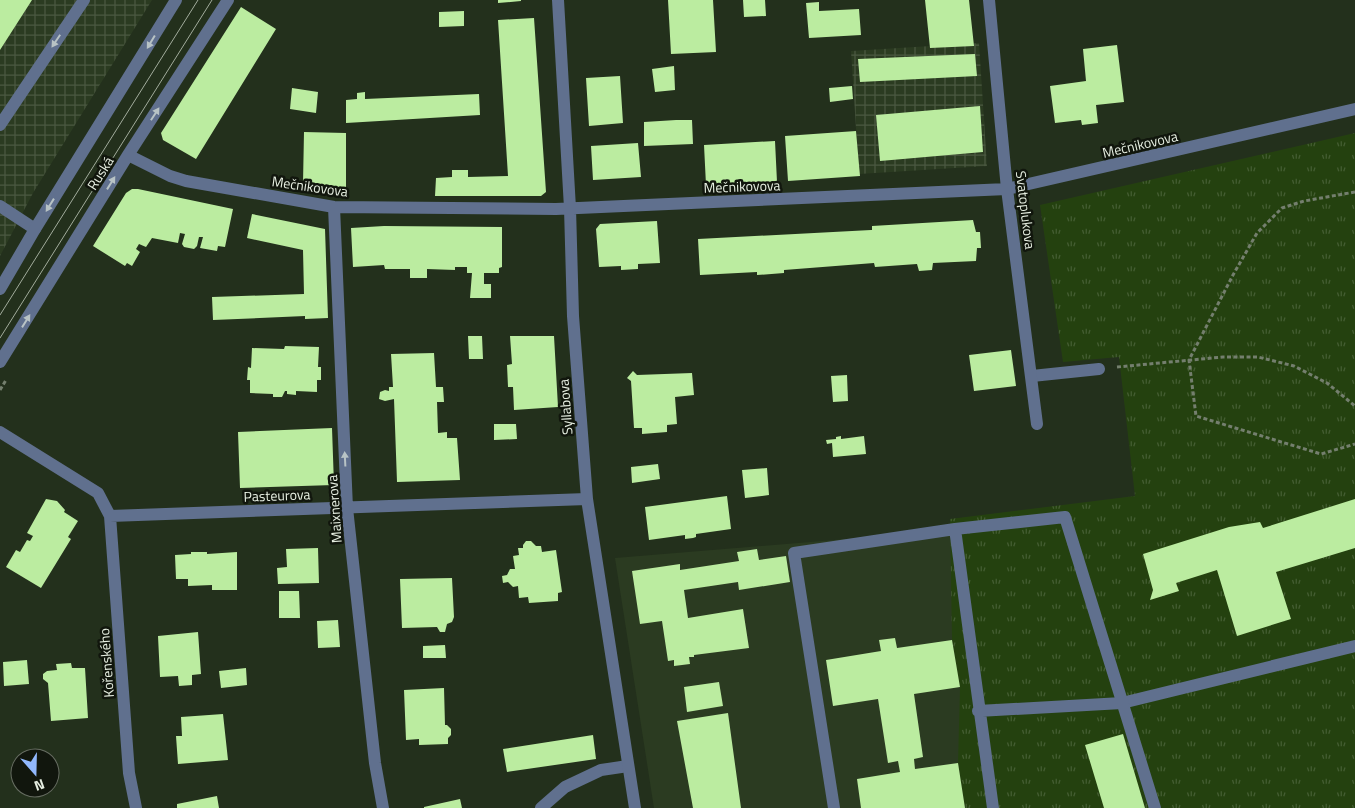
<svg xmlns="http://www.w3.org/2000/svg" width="1355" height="808" font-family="'Titillium Web',sans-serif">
<defs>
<pattern id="industrial-grid" width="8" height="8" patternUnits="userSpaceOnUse" patternTransform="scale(1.25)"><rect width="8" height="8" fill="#2b3b21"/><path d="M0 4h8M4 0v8" fill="none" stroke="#4a5841"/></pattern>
<pattern id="grass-tufts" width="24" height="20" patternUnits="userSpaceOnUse" patternTransform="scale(1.25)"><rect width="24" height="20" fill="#24410f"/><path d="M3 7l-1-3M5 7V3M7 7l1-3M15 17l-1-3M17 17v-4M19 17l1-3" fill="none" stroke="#445d32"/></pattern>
</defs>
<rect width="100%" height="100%" fill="#23301c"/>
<path fill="#2b3b21" d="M1065,521L1152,808H654L615,558Z"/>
<path fill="url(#industrial-grid)" d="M0,0H152L33,193L0,256Z
M979,43L987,166L859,174L851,51Z"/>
<path fill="url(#grass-tufts)" d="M1355,133V808H965L958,762L960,688L952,639L950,519L1135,496L1119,357L1063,362L1040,205Z"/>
<path fill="#bbeca0" d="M0,0H32L0,50Z
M498,0H521V1L498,3Z
M668,0H713L716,52L671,54Z
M743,0H765L766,16L744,17Z
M925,0H969L974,46L930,48Z
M819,2V11L859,9L861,35L809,38L806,3Z
M241,7L276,29L196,159L163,140L161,133Z
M464,11V26L439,27V12Z
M534,18L546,192L541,196H435L436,178L452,177V170H468V177L508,176L498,20Z
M1117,45L1124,102L1096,105L1098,123L1082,125L1081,120L1055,123L1050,86L1086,81L1083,49Z
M975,54L977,76L860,82L858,59Z
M674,66L675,90L655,92L652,69Z
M620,76L623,123L589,126L586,78Z
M852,86L853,99L830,102L829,88Z
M292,88L318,92L316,113L290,109Z
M365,92V99L479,94L480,115L346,123V100L357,99V93Z
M980,106L983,152L880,161L876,115Z
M676,120H692L693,144L644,146V122Z
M856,131L860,176L788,181L785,136Z
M304,132L346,133V192L303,183Z
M775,141L777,182L706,185L704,145Z
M638,143L641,177L593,180L591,146Z
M132,189H138L233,209L225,247L218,246L217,251L200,248L203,237H199L197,246L194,249L184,247L182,244L185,234L180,233L178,243L152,238L146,247L139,244L136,249L140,252L132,266L127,263L125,266L93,246L126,193Z
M252,214L325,229L328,318L305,319V316L213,320L212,297L304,294L303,250L247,238Z
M973,220L976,232H980L981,248H977L976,261L933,263L932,270L919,271L917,264L875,267L874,263L784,270V273L757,275V272L700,275L698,239L871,230H872V226Z
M657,221L660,263L638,264V269L621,270V266L599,267L596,229L600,224Z
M384,226L502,227V267L499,268V273H484V284H491V298H470L472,273H467V267H455V270L427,269V278H410V269H385L384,265L353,267L351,228Z
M468,336H482L483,359H469Z
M510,336H554L558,407L514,410L513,387H508L507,365L512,364Z
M285,346L319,347L318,367H321V380H317V392L296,391V395L287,394V391H285L282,397H273V394L250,393V380H247L248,367L251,368L252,348L284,349Z
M1011,350L1016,386L974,391L969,355Z
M434,353L436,387H443L444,402H437L438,433L447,432V438H457L460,480L397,482L394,399L385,401L379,399L380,392L385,390L389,391V387H393L391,354Z
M633,371L637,375L692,373L694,395L675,397L677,424L667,425V432L642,434V428H634L631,381L627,378Z
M847,375L848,401L833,402L831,376Z
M494,424H516L517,439L494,440Z
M332,428L334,485L240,488L238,432Z
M841,436V439L864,436L866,454L833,457L832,443L827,444L826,440L836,439V437Z
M658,464L660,479L632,483L631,467Z
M767,468L769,495L745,498L742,470Z
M727,496L731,529L696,534V537L693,538L685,539V535L649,540L645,507Z
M46,499L57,501L65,510L64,512L78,521L68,537L71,539L41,588L6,567L16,550L20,552L27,540L30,541L33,536L27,533Z
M1355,499V548L1276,572L1291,619L1237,636L1217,570L1176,583L1179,591L1150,600L1153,590L1143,554L1229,527L1260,522L1263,528Z
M526,541H531L536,546H541L542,552L556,550L562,592L558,593V601L529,603L528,597L519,598L518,586L513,587L508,582L503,583L502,576L507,575L510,569H515L513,556L519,555L518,548H523V545Z
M318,548L319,583L278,584L277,568L287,567L286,549Z
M757,549L759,560L786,556L790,582L739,590L738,582L684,590L688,618L743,609L749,648L694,655V657H689L690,664L674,666V660L668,661L662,621L640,624L632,571L680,564V570L739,561L737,552Z
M191,552H207V554L237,552V590H212V585L188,586V579H176L175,555L191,554Z
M452,578L454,617L452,622L447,624L445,632H440L437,627L402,628L400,579Z
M279,591H299L300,618H279Z
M338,620L340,647L318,648L317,621Z
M198,632L201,674L192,675V685L179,686L178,676L160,677L158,636Z
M895,638L897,648L952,640L960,687L914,694L923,757L914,759L915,769L958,763L965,808H861L857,779L900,772L898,761L888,763L878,699L833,706L826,660L881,651L879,640Z
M445,645L446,658H423V646Z
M27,660L29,684L4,686L3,662Z
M71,663L72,668H85L88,718L51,721L48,683L43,679V674L47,671L57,670L56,664Z
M246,668L247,685L221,688L219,671Z
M719,682L723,706L687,712L684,687Z
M444,688L445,725H447L451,729V735L448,738V744L419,745V739L406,740L404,690Z
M728,713L741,808H693L677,721Z
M223,714L228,760L178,764L176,736H182L181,717Z
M1123,734L1145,808H1104L1085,745Z
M593,735L596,759L507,772L503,749Z
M217,796L219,808H177V804Z
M460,799L462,808H424V807Z"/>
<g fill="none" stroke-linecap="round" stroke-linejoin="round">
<path stroke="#747f6e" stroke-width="3" stroke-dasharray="4 2.5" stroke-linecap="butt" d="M1355,192L1304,201L1282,208L1257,233L1233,275L1189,360L1196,416L1321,454L1355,444
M1117,367L1223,357H1258L1294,366L1327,383L1355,406
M0,390L6,380"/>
<path stroke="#60708e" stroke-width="12" d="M0,125L84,0
M0,206L35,229
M1032,376L1099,369
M1122,703L1355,646
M541,808L565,787L601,770L628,766"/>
<path stroke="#60708e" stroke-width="12" d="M558,0L570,208L573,316L587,499L635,808
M989,0L1007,189L1037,424
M128,155L170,176L186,181L334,207L556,209L1007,189L1355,109
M334,207L347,508L375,763L383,808
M0,289L35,229L176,0
M0,362L128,155L228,0
M0,432L98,493L110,516L587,499
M110,516L129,773L136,808
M978,711L1122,703
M834,808L794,553L955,529
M993,808L955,529L1065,517L1155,808"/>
<path stroke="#a2ac9c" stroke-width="1" d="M0,315L198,0
M0,338L212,0"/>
</g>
<defs><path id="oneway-solid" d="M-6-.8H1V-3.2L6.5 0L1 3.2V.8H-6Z" transform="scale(1.25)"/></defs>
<g fill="#b8c3c5">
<use href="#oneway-solid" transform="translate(56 41) rotate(124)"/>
<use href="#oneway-solid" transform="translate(151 42) rotate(121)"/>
<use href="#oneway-solid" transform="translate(155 114) rotate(-57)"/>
<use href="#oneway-solid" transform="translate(111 183) rotate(-58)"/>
<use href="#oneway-solid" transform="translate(50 205) rotate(122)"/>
<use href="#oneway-solid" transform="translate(26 321) rotate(-58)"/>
<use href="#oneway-solid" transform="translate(345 459) rotate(-93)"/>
</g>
<g text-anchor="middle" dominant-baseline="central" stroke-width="5" stroke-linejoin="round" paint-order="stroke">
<g font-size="14" fill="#e7efe2" stroke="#11160d">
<text transform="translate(1140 144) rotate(-13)">Mečnikovova</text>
<text transform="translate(100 173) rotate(-58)">Ruská</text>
<text transform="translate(310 186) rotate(8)">Mečnikovova</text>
<text transform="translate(742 186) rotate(-2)">Mečnikovova</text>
<text transform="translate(1026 210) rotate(83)">Svatoplukova</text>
<text transform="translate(565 407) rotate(-94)">Syllabova</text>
<text transform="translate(277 495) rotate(-2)">Pasteurova</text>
<text transform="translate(334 509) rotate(-94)">Maixnerova</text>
<text transform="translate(106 663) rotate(-94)">Kořenského</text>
</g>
</g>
<g transform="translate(35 773) rotate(160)"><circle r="24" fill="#11160d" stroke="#676d62"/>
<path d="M0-4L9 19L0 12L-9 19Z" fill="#91b8fd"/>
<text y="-8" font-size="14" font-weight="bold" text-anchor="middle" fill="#e7efe2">N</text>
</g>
</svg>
